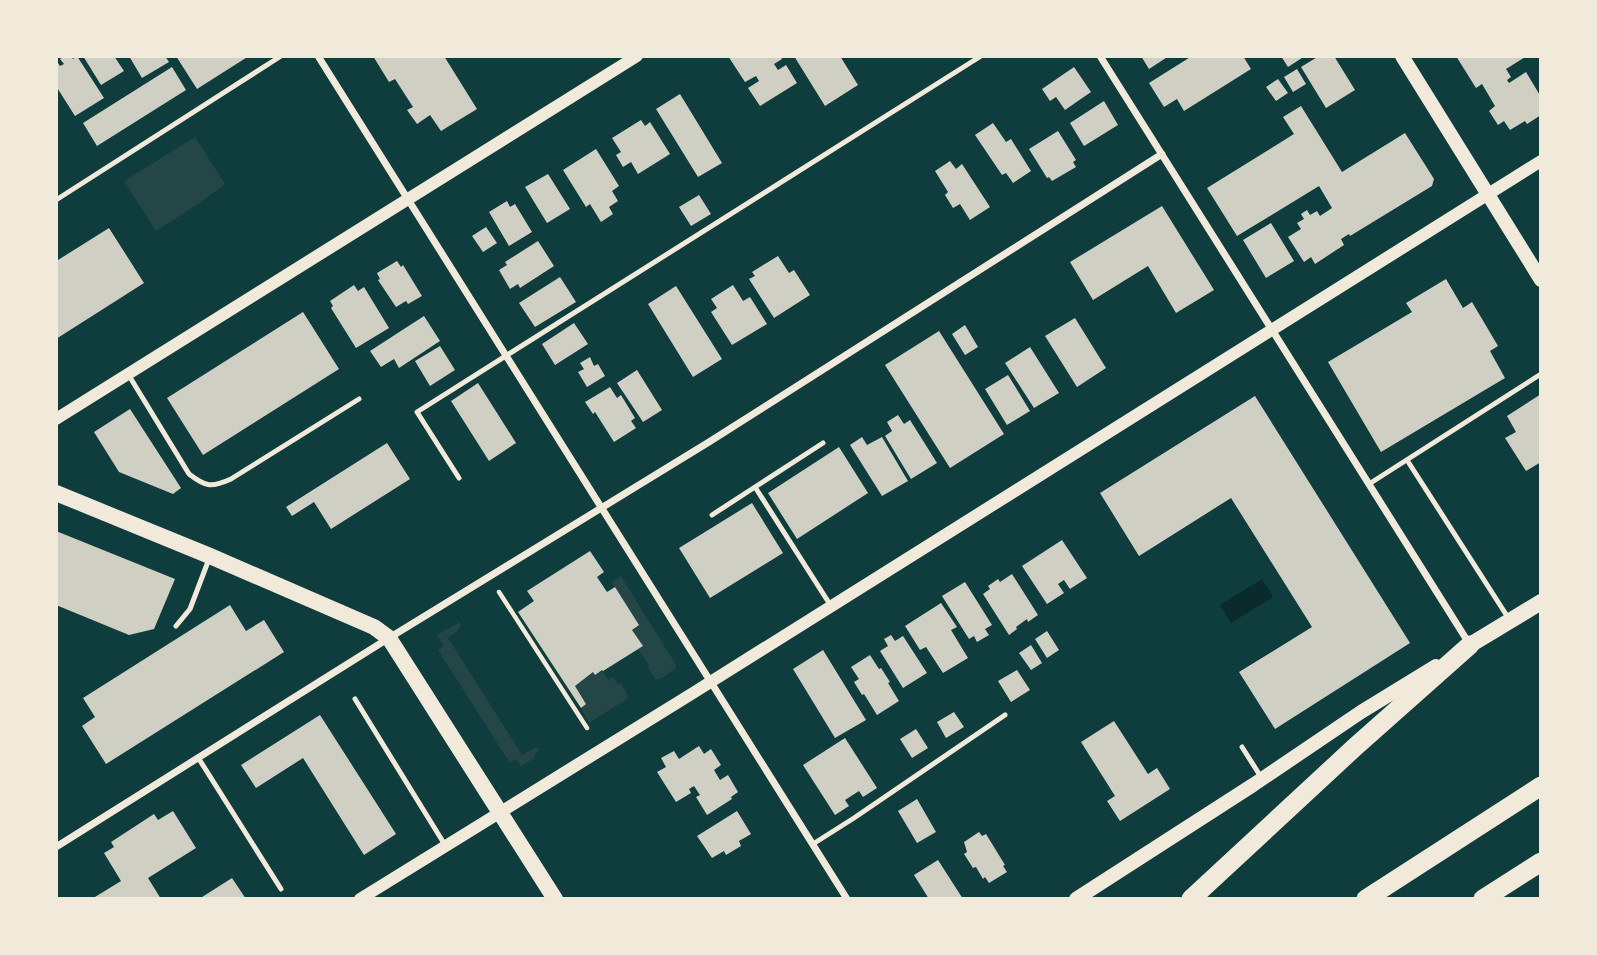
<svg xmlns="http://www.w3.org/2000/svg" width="1597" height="955" font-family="Merriweather,serif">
<rect width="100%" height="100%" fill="#0f3d3e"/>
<path fill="#244646" d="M195,137L225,184L201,202L156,231L124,181Z
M621,576L676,665L675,669L660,679H655L647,666L649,665L638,649L642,646L632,630L639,625L612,582Z
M460,622C462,631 453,633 448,638L522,755L535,748L540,749L536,753L533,759L521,766L516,759L510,763L438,650L444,646L437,635Z
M602,670L608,680L613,677L618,685L621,683L628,696L627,699L589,723L581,708L586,703L575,686L593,672L595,675Z"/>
<path fill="#0a2a2b" d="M1262,579L1273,597L1231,623L1220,605Z"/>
<path fill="#cfcfc3" d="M64,56H71L73,59L77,56L104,98L75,116L56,86V60L60,66L64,64L60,59Z
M83,56H114L124,71L101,85Z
M129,56H165L169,62L142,78Z
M176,56H249L197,89Z
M373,56H444L477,109L441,131L430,115L417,124L407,110L413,107L395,79L389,82Z
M728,56H781L782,59L774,64L778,70L786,65L797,83L760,106L748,88L759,81L756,76L745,82Z
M794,56H840L858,85L825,106Z
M1141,56H1169L1149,69Z
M1192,56H1243L1251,69L1184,111L1177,99L1164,107L1149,83Z
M1281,56H1305L1288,67Z
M1319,56H1334L1355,90L1326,108L1301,67Z
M1456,56H1527L1506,69L1511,77L1507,80L1509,83L1526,72L1541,97V110L1539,111L1541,115L1527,124L1525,121L1510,130L1504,121L1498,125L1489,111L1495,106L1482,84L1476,88Z
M172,67L186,90L97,146L83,123Z
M1074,67L1091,92L1065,110L1056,97L1050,101L1042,89Z
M1297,69L1306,84L1293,92L1284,77Z
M1278,79L1288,93L1276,101L1266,87Z
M680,94L722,163L698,177L656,109Z
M1104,101L1118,125L1084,146L1070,123Z
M1301,106L1342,172L1405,133L1434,179L1432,186L1350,236L1349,234L1341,239L1344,245L1315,264L1311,257L1304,262L1288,237L1301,229L1297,223L1304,219L1301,214L1307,210L1310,215L1317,211L1320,216L1332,208L1319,186L1237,236L1207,188L1294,134L1283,117Z
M641,120L645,126L650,122L670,154L638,174L631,162L623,167L616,155L621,152L612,138Z
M993,123L1006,142L1011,139L1031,171L1013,183L1006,173L1002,175L975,135Z
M1058,131L1076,160L1073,162L1076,167L1052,181L1049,177L1047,178L1029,149Z
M596,149L619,186L612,191L618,201L609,207L613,214L601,222L590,204L586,207L563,170Z
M950,161L956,169L962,164L990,207L970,220L960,204L953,208L945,195L948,192L935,171Z
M548,174L570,209L547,223L525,187Z
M699,195L711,214L691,226L679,207Z
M507,201L510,207L515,204L532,232L509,246L489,212Z
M1162,206L1214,290L1176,313L1148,266L1093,300L1070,262Z
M1271,223L1294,261L1266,278L1243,240Z
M486,227L497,243L483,252L472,236Z
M109,228L144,283L56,339V257L58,260Z
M538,241L554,266L520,288L518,284L510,289L499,270L507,265L505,262Z
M778,256L789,273L794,270L810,295L774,318L749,279L755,276L752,272Z
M397,261L401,267L403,265L422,296L408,304L406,301L396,307L378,280L380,279L377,273Z
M560,277L576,302L535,327L519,303Z
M1446,279L1463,308L1472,302L1498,346L1490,351L1505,378L1381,452L1328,362L1412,312L1406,303Z
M354,285L358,291L364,287L389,328L356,348L331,308L333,306L330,301Z
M733,285L743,301L750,297L767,324L732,345L711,312L717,308L711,299Z
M676,286L722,359L693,377L648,304Z
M303,312L339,369L203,455L167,398Z
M424,316L440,341L399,368L394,359L381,367L370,351Z
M1075,318L1106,368L1077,387L1045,336Z
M574,323L588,344L555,365L542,344Z
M965,325L978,347L965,355L952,334Z
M939,331L1004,434L950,468L885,365Z
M440,346L455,370L430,386L415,361Z
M1030,347L1059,393L1034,408L1005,363Z
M590,357L594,366L598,364L605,376L587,387L578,372L584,369L580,363Z
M637,370L662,410L643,422L617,383Z
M1008,375L1030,411L1007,425L985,389Z
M478,383L516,443L489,461L451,401Z
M610,387L617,398L621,395L635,418L631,421L636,428L614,442L595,412L593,414L585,402Z
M1541,394V462L1526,471L1505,438L1516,432L1507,416Z
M1255,396L1410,643L1275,729L1239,672L1312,627L1231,498L1139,556L1100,493Z
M130,409L181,488L173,494L119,472L94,432Z
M898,415L904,424L910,420L937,463L911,479L885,436L892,431L887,422Z
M862,437L867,445L882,437L908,481L882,496L850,445Z
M387,443L410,479L331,529L314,502L292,516L286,507Z
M839,447L868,493L797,539L768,493Z
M752,503L783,553L710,598L679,548Z
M56,531L175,579L154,629L129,635L56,605Z
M1062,540L1087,578L1070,589L1064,580L1058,584L1064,593L1047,604L1022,566Z
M590,551L604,572L597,577L607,592L615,587L639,625L632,630L643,646L603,671L602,670L595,675L593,672L575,686L586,704L581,708L518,612L534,601L527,591Z
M1012,574L1038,615L1028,622L1027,619L1016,627L1017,629L1009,635L983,594L990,589L988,586L998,579L1000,582Z
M965,582L992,625L985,629L989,635L977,642L974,636L969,639L942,596Z
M941,603L957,627L951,630L968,658L943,673L926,647L920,650L905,626Z
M230,605L246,631L264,620L284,652L106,764L82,726L95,717L83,698Z
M1047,631L1059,650L1047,658L1035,639Z
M891,635L895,641L903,636L927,673L903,688L880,651L888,646L884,639Z
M1031,645L1042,663L1031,670L1019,653Z
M823,650L866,720L835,738L793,669Z
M870,655L879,669L881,668L890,682L888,683L899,701L877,715L864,694L862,695L854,682L859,679L851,667Z
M1017,670L1030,690L1011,702L998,681Z
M954,712L964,727L946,738L937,722Z
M320,715L396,834L364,855L303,758L256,788L241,765Z
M1114,721L1148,774L1157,768L1170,789L1120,821L1107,801L1115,796L1081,742Z
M916,729L928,748L912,758L900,739Z
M845,738L877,788L863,797L859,791L845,800L849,806L835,815L803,765Z
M699,746L704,754L711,749L721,765L714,770L720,780L728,775L738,792L731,797L732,799L707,815L696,797L700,795L694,786L689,789L691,793L676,802L657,772L666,767L661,758L674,751L679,759Z
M917,799L936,832L917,843L898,811Z
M173,811L196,848L148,878L161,899H96L95,897L121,881L104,853L114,847L111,842L154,814L158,820Z
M737,811L751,834L739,841L741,846L726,855L724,851L712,858L697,836Z
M979,832L982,836L986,834L1005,865L1003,866L1007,872L989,883L985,877L983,879L976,867L973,868L964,854L967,852L964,842Z
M938,860L963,899H929L914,875Z
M232,878L246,899H199Z"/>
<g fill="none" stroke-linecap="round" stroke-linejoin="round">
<path stroke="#f1e9da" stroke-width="4.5" d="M499,592L587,728"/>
<path stroke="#f1e9da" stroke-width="5" d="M56,200L281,56
M128,374L189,474C206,487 211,488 231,479L359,399
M1407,460L1509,619
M459,478L417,412L981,56
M1369,484L1541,374
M755,487L823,443
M712,515L755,487L831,606
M176,626L190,609L209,559
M355,699L445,845
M1242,747L1261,777
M199,759L281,889
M813,844L854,818L1005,715"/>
<path stroke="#f1e9da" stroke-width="7" d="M318,56L847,899
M1100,56L1470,645
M56,847L389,638L709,442L1162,154"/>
<path stroke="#f1e9da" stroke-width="12" d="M56,419L637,56
M360,899L693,693L1541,161"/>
<path stroke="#f1e9da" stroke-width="14" d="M1402,56L1541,280
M1076,899L1253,785L1361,712L1436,666"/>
<path stroke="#f1e9da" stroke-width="16" d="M56,493L210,556L374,627L389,638L555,899
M1470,645L1541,602"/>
<path stroke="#f1e9da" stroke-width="19" d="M1191,899L1355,747L1470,645
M1366,899L1541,786
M1483,899L1541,862"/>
</g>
<rect width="1597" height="955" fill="none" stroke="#f1e9da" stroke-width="116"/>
</svg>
